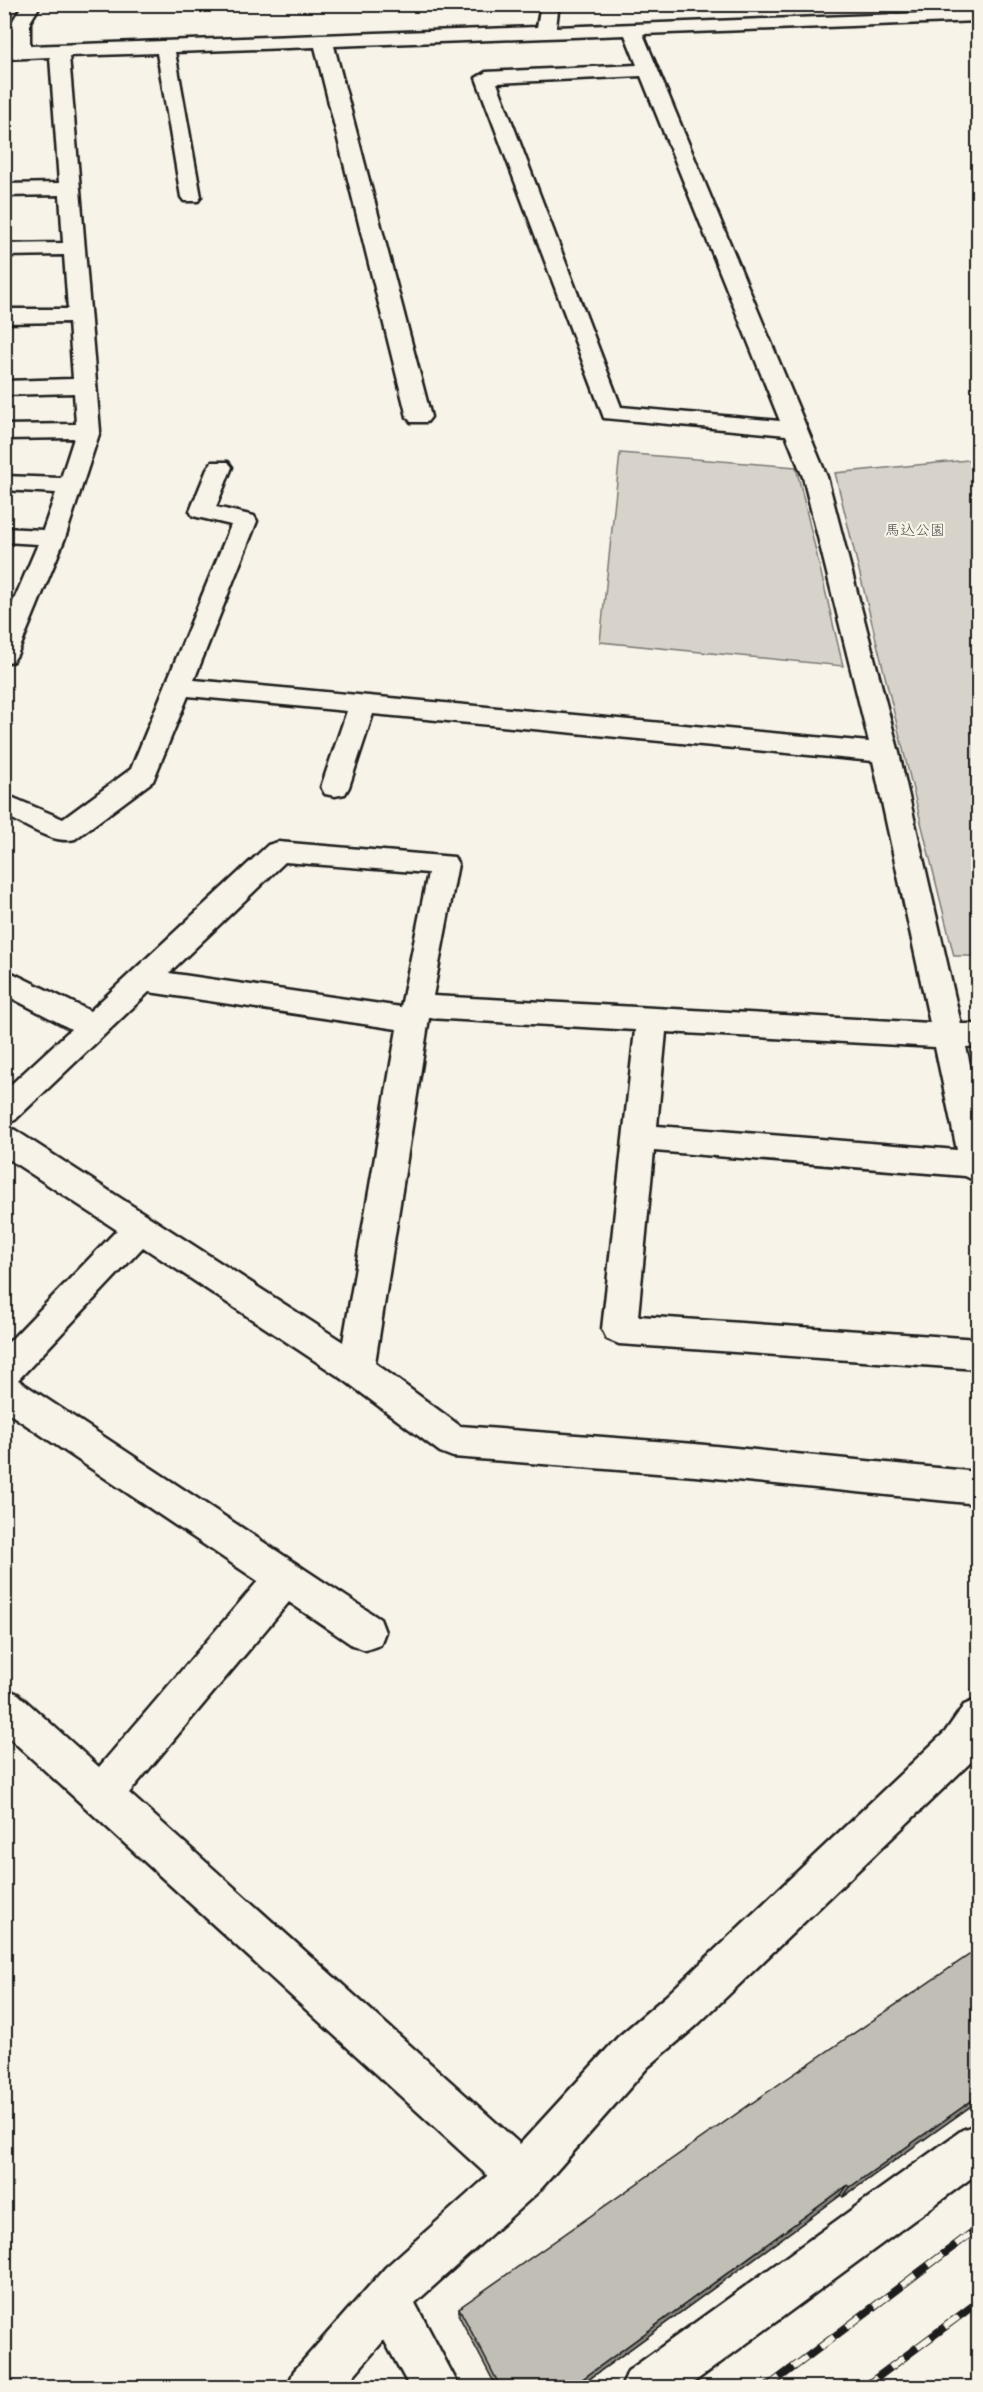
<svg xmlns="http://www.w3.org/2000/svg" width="983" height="2392" font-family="Delius,'Klee One',sans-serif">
<rect width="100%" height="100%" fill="#f7f3e8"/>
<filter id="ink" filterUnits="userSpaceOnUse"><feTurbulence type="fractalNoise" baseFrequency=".0167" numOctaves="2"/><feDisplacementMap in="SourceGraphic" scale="12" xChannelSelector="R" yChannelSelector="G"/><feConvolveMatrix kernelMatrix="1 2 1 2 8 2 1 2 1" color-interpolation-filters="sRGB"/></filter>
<g filter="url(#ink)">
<path fill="#d7d3cb" stroke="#7a7874" stroke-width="1.5" d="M620,453L796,467L843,666L600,642Z
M978,459V956H954L835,473Z"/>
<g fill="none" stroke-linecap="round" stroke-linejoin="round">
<defs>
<path id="minor" d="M23,4H41L30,22V46L537,27L541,4H559L556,27L978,11V21L643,34L827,477L899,753L961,1024H978V1046L966,1047L978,1100V1182L965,1176L654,1151L638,1316L978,1339V1369L619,1344L607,1339L602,1329L635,1030L429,1018L375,1363L460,1426L695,1444L978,1472V1504L695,1476L453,1457L440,1452L344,1380L143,1247L18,1380L380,1619L385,1632L380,1645L366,1650L352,1645L289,1602L129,1793L520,2144L618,2037L666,1996L945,1732L964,1705L978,1699V1752L973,1760L696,2026L648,2067L538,2192L415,2303L460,2388H410L384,2340L343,2388H287L294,2371L386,2267L488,2176L4,1733V1688L18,1694L99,1767L258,1581L4,1410V1347L117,1230L4,1156V1127L15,1130L343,1342L397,1029L149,992L15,1120L4,1123V1091L71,1029L4,994V969L90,1011L268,845L278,842L454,857L458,864L433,996L930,1023L873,761L373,714L349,787L345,794L335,796L325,794L321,787L347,711L188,696L153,781L75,839C53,845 25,824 4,815V794L63,819L131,769L231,525L193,516L190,511L208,467L212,462H228L232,467L216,507L254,516L257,521L194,680L869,742L803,477L786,435L604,418L476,78L486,72L637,65L625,35L334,46L431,417L427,422H411L407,417L315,47L175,52L201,197L198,201H184L181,197L157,53L69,56L100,431L65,538L17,655L13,661L4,663V623L38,544L4,542V528L43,530L56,493L4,490V476L61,478L74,438L4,439V425L76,424L74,393L4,395V381L73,379L69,322L4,323V309H68L64,255L4,256V244L63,243L60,195L4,196V184L59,183L50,57L4,59V47H12V22ZM641,76L780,421L621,407L497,83ZM285,862L428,873L401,1007L169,973ZM666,1032L935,1047L957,1150L657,1126Z
M978,2124V2173L686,2388H621L628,2371L962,2130Z"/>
</defs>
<use href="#minor" stroke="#1c1c1c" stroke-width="5"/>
<use href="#minor" fill="#f7f3e8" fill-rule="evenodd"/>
<defs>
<path id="rail" d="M766,2388L978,2228
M863,2388L978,2302"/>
</defs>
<use href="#rail" stroke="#1c1c1c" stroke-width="8"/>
<use href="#rail" stroke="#f7f3e8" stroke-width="6" stroke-dasharray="17" stroke-linecap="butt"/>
</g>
<path fill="#a5a39c" stroke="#1c1c1c" stroke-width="1.5" d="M978,2101L843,2197L841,2195L577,2388H497L459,2316V2308Z"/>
<path fill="#86857f" stroke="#1c1c1c" stroke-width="1.5" d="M978,2096V2101L843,2197L850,2187Z
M848,2185L841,2195L577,2388H570Z"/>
<path fill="#c0beb5" stroke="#1c1c1c" stroke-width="1.5" d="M978,1949V2096L850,2187L848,2185L570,2388H501L459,2308L782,2082Z"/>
</g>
<g text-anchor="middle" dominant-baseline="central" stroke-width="4.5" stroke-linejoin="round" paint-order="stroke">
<g font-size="15" fill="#545351" stroke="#f7f3e8">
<text x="915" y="529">馬込公園</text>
</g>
</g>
<rect width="983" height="2392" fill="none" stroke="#f7f3e8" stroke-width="24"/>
<rect x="12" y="12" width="959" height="2368" fill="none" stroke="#1c1c1c" stroke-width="2" filter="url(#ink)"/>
</svg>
